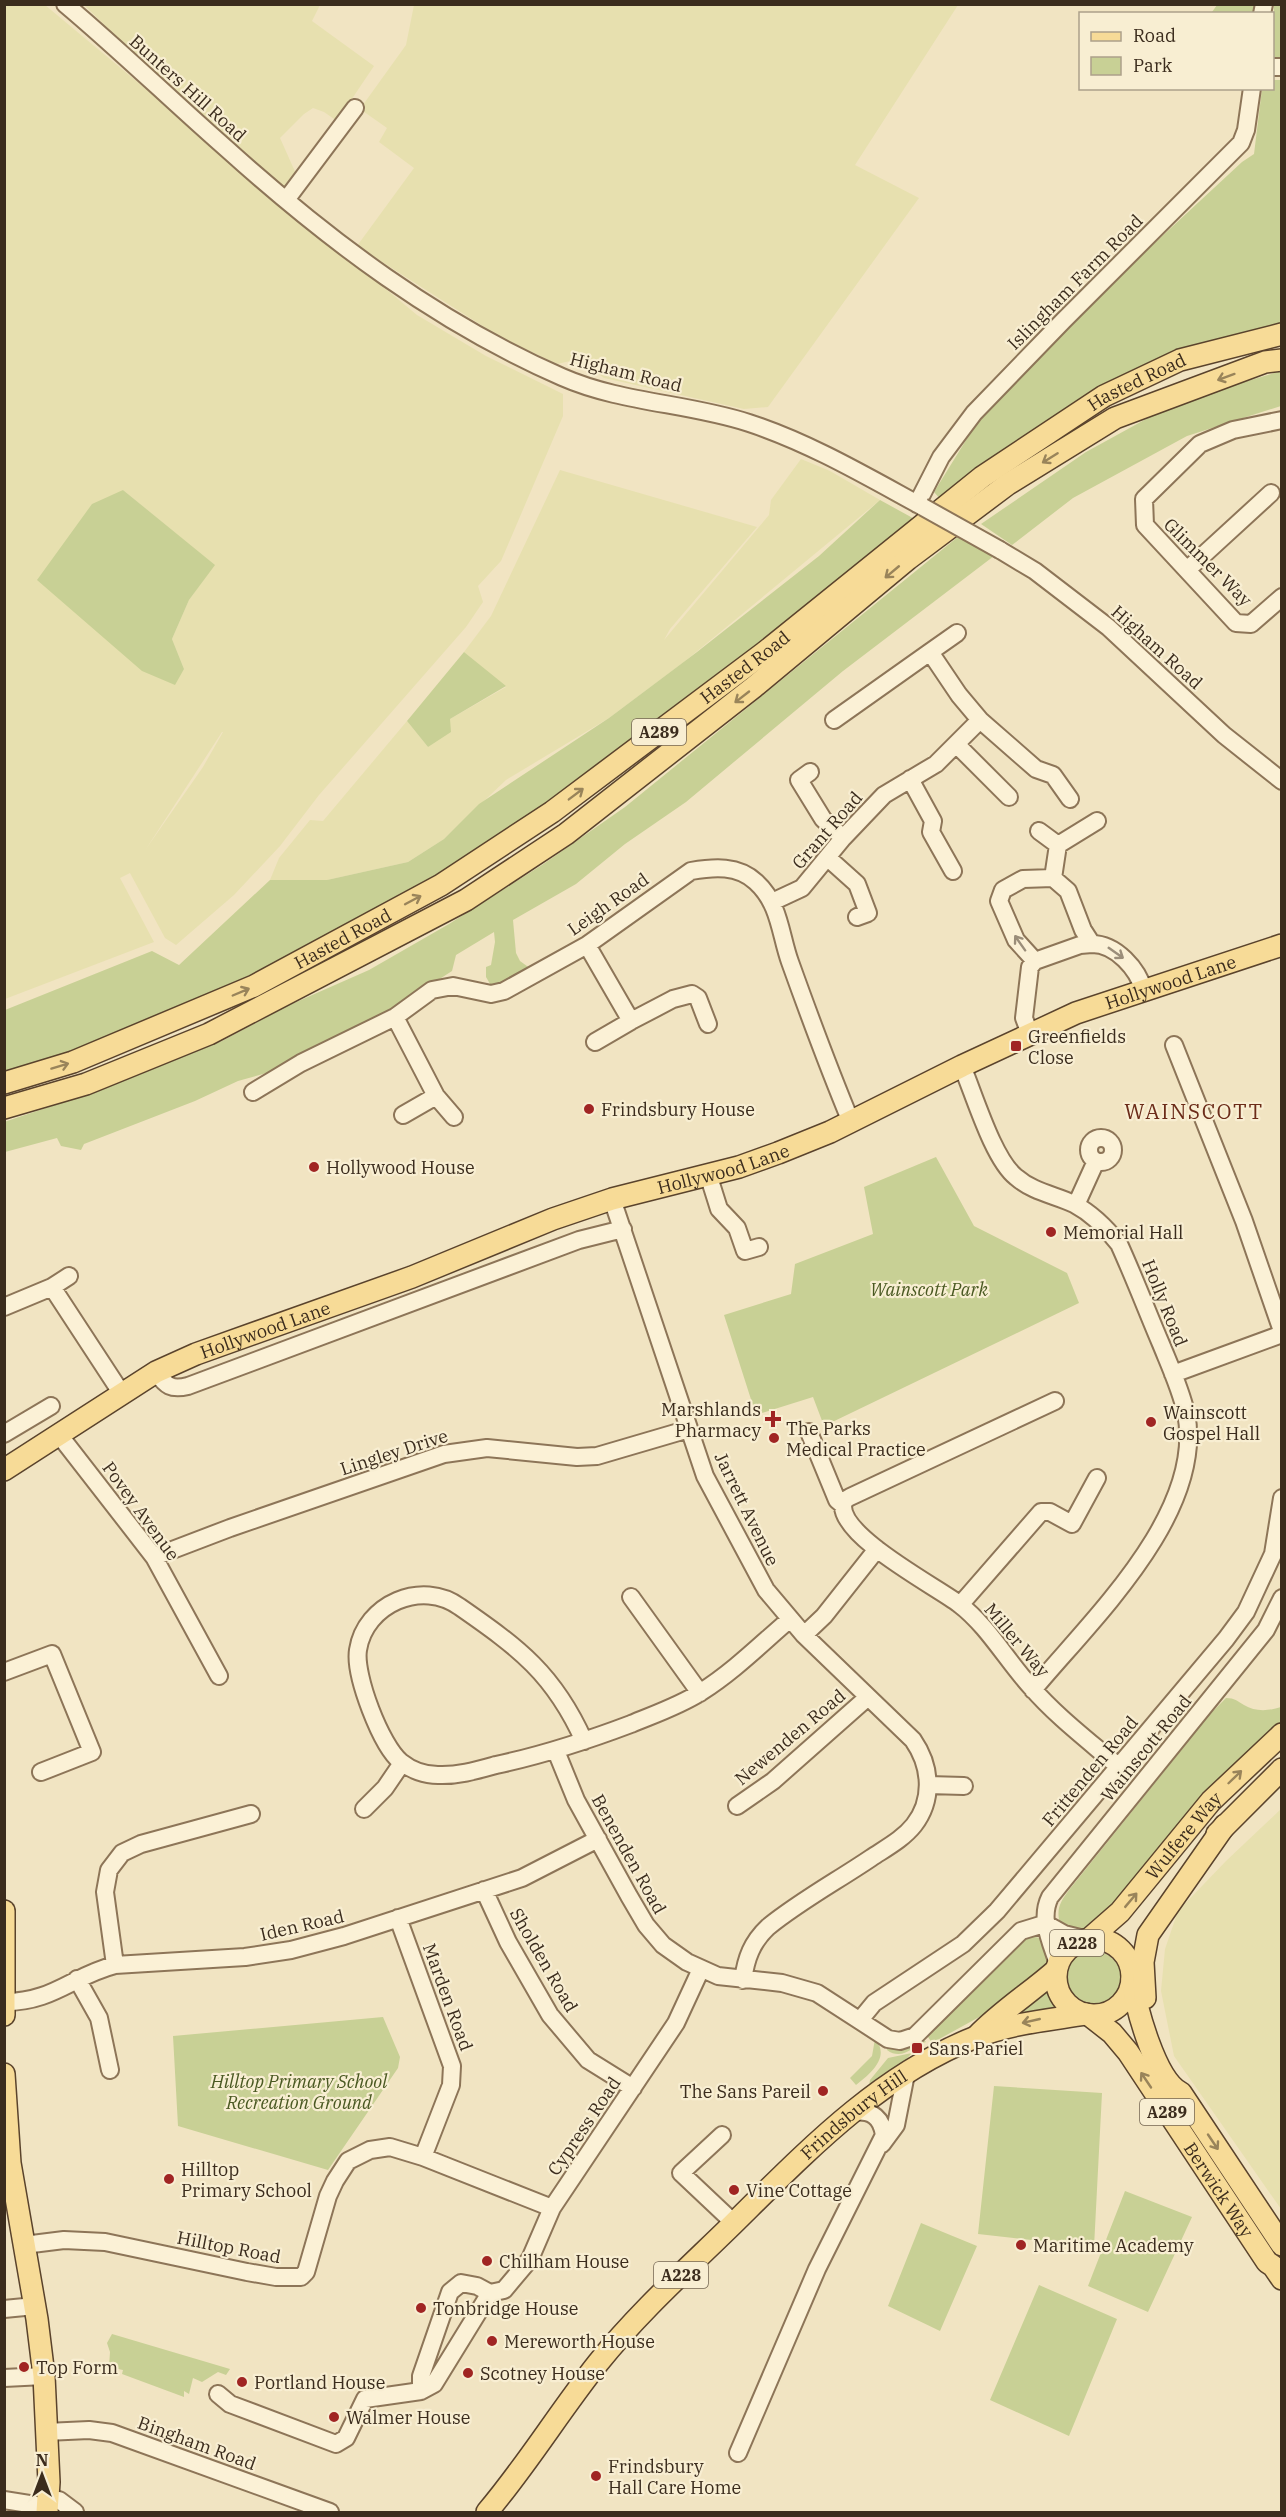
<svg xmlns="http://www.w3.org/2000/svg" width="1286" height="2517" font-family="'IBM Plex Serif',serif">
<rect width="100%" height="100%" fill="#f1e4c2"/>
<path fill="#e7e0af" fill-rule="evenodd" d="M4,5H45L417,315L486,356L563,394V416L501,561L478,586L483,602L466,627L319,795L280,846L234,895L176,945L165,938L130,873L120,878L154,942L5,999ZM123,490L214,565L189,600L172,639L184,669L38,580ZM223,732L203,767L146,849L222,732Z
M84,5H320L312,21L374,66L337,121L324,112L313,108L304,114L280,138L297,176L287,191L213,130Z
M414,5H958L855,165L919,198L768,407L744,409L604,378L579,359L557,364L500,337L357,246L414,168L379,142L387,128L360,109L406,45Z
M801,459L830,471L880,500L684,662L609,718L506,780L444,839L408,862L327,880H270L279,858L310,820L323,821L407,721L428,747L450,719L506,687L464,652L491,616L560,470L757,527L670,629L664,640L769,515L771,500Z
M1281,1809V2209L1174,2056L1161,1991L1165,1949L1178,1911L1226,1861Z"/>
<path fill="#c8d095" d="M1217,5H1259L1258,13L1214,14L1212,12Z
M1274,5H1281V57H1273Z
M1273,80H1281V326L1185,351L941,500L934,492L976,424L1118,277L1242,162L1254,154L1262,89L1272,88Z
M1281,371V406L1187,436L1073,498L1012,545L981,524L1086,452L1177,402Z
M123,490L215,565L189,600L172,639L184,669L175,685L142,671L37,580L92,504Z
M880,500L920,522L712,687L425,888L169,1017L5,1076V1010L152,951L179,965L270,880H327L408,862L444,839L479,804L609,718L697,652L819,556Z
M959,536L994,556L843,671L686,802L625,844L576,884L513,920L516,953L520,961L531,969L493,989L486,977V967L491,965L495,942L494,932L456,955L452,971L407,1000L343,1037L270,1072L238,1081L195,1101L84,1144L81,1150L61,1146L57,1138L5,1152L4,1122L100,1090L222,1041L285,1007L369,970L449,924L542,865L625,807Z
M464,652L506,686L450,719L451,732L428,747L407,721Z
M936,1157L974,1226L1067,1273L1079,1303L824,1426L813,1397L756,1415L724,1315L791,1294L795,1264L873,1234L864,1187Z
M1226,1698C1235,1698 1237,1701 1244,1705C1255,1712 1269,1711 1281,1707V1722L1224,1776L1103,1918L1086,1929L1075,1932L1060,1924C1056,1909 1060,1902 1069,1890L1211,1713Z
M1032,1936L1042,1939L1048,1950L1046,1969L1001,2005L932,2043L926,2034L1026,1939Z
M1064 1980a29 29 0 1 1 58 0a29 29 0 1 1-58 0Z
M1046,1988L1057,2010L999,2019Z
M383,2017L400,2057L398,2068L328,2170L178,2126L173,2036Z
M922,2038L926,2042C914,2044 903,2062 887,2050L885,2042Z
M875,2039C891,2057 870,2074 856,2085L850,2078L872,2056Z
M912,2053L898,2068L869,2086L870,2080L888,2058Z
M994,2086L1102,2093L1094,2247L978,2234Z
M1125,2191L1192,2217L1148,2312L1088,2286Z
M921,2223L977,2246L940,2331L888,2306Z
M1039,2285L1117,2319L1069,2436L990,2400Z
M112,2334L230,2369L226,2375L218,2372L202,2382L193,2378L189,2394L184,2391V2397L122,2374L123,2370L109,2367L110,2352L107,2343Z"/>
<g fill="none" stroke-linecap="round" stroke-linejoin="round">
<defs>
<path id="minor" d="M65,4C121,51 173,102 228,150C328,240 438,323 562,377C621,403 688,403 749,423C810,443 866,476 923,507
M1262,14L1264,4
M1272,67H1282
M286,200L355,108
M1282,420L1233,430L1200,444L1144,499L1145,525L1236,623L1251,624L1282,597
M917,504L941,457L974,413L1063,321L1241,143L1246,130L1252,88
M1000,550L1035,571L1108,627L1224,735L1282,781
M1187,570L1271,493
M834,720L930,652
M980,720L1036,769L1053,775L1070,799
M957,745L1009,797
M810,772L799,780L823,819L843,838
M910,779L933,821L931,832L953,871
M1039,831L1058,845
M828,858L857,884L868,913L857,917
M1053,878L1058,845L1097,821
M772,902L802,888L843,838L884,795L936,764L980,720L959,695L930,652L957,633
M587,945L631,1021L595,1042
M1035,961L1080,945L1092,944
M395,1017L436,1096L403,1115
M631,1021L673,999L692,994L698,998L708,1024
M1030,1034L1024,1018L1030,967L1035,961L1016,940L999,901L1003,890L1023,879L1053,878L1068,891L1083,930L1092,944C1116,944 1138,969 1144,991
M1174,1045L1244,1221L1282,1331
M962,1066C974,1094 993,1159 1016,1177C1033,1192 1055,1195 1074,1204C1091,1213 1108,1230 1119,1244C1134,1277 1147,1311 1161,1344C1170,1366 1181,1390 1186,1413C1206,1513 1091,1620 1033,1690
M253,1092L301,1063L395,1017L432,990L453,986L491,994L504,991L587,945L691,871C714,867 738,865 756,882C780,904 780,934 790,962C809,1015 829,1069 851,1122
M436,1096L454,1117
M1089 1150a12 12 0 1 1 24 0a12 12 0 1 1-24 0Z
M708,1174L719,1209L737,1228L745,1251L759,1247
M612,1199L705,1476L766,1590L804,1635L913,1740C931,1766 934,1799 914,1825C903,1839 886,1848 871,1858C837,1881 800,1901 768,1927C752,1942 746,1958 743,1980
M1076,1205L1096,1161
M52,1287L69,1276
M4,1307L52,1287L122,1394
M156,1372C166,1386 171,1390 188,1386L579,1240L623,1229
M1173,1374L1282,1334
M809,1432L837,1500L843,1505C841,1537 935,1586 959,1604C988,1626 1007,1661 1031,1687C1057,1717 1089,1741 1119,1767
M4,1434L51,1406
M60,1436L154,1557L219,1676
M843,1505L845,1500L850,1497L1055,1401
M154,1557L230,1528L444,1454L487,1448L577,1457L597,1456L689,1429
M631,1597L700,1693
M960,1605L1041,1512H1050L1072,1524L1097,1478
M804,1635L824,1616L877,1549
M4,1672L52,1654L92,1752L41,1772
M584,1741C554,1674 519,1648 460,1607C422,1579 365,1604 358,1650C354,1675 381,1746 401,1762C411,1770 425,1775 438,1775C458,1776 478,1770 496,1765C543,1755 586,1741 631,1724C655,1714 679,1706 701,1692C733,1672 761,1644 789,1620
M556,1751L576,1800L629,1896L646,1925L663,1945L687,1962L718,1976L782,1983L817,1993L888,2039L900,2041L915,2036L1021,1931L1047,1923
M928,1785L964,1786
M737,1806L773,1781L868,1697
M364,1809L385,1788L402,1763
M484,1890L508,1942L550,2015L588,2060L633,2088
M398,1918L452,2066L451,2085L423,2157
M1048,1925L1064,1934L1088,1940
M1058,1964C1051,1942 1039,1919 1050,1897L1266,1630L1282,1598
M115,1965L105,1892L109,1870L122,1853L141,1844L251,1814
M77,1979L99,2018L110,2070
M5,2002C53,2002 72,1976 115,1965L245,1957L291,1950L344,1936L522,1878L598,1839
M860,2020L874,2003L963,1944L997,1911L1226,1639L1246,1612L1273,1554L1282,1498
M722,2135L681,2173L734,2223
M882,2144L896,2125L906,2074
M24,2245L64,2240L105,2242L247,2272L276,2277H301L306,2272L328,2196L335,2181L348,2161L370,2150L390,2147L423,2157L552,2208
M4,2309L35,2306
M4,2378L44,2376
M421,2391V2376L450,2292L461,2283L477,2286L490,2293
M218,2394L230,2404L336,2444L346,2438L365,2399L421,2391L434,2384L490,2293L504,2290L530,2259L552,2208L676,2023L701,1969
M46,2432L89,2430L112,2433L330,2512
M738,2453L817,2269L884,2135C881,2115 870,2110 852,2112
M48,2498L59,2500L75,2512
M4,2500L48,2507"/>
<g id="major">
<path id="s1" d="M4,1083L73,1062L254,986L441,885L552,812L765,652L982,477L1104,396L1180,360L1282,334"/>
<path d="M4,1108L86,1084L209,1034L466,900L566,834L754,687L908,559L1008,484L1115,418L1265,362L1282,360"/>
<path id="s2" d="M4,1470L156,1372L196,1354L412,1277L553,1219L612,1199L739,1167L778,1153L830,1132L962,1066L1076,1013L1282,945"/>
<path d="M1217,1834L1282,1769"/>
<path d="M4,1911V2015"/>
<circle cx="1094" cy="1977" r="38"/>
<path id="s3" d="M1088,1940L1120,1912L1211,1801L1282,1734"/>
<path d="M1132,1979C1136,2007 1155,2080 1181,2093L1282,2245"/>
<path d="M1145,1998L1143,1962L1148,1935L1225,1825"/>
<path id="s4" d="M1089,2015L1112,2033L1128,2052L1267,2262L1273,2266L1282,2279"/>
<path d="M977,2036C1001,2011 1030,1993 1056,1970"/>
<path d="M4,2074L10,2163L37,2319L44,2376L49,2482L47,2512"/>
<path id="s5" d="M487,2512C527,2465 559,2412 598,2363C638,2313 687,2269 733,2224C806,2152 879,2075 976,2037C1012,2023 1049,2020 1086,2014"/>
</g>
</defs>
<use href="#minor" stroke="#8d7558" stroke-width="20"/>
<use href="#major" stroke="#5a432c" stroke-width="24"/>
<use href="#minor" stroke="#fbf1d6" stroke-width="16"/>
<use href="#major" stroke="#f7db97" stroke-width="21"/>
<defs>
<path id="minor-bridge" d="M923,507L1000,550"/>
</defs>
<use href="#minor-bridge" stroke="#8d7558" stroke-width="20" stroke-linecap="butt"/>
<use href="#minor-bridge" stroke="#fbf1d6" stroke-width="16"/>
</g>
<defs><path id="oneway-shaft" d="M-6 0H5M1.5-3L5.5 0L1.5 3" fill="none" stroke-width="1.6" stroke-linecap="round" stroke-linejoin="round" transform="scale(1.5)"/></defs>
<g stroke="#99845a">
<use href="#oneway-shaft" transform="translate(1226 377) rotate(160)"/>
<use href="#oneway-shaft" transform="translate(1050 458) rotate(148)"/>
<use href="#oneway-shaft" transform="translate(892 572) rotate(140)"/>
<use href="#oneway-shaft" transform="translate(742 697) rotate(142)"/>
<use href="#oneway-shaft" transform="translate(576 794) rotate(-37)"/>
<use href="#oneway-shaft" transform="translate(413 900) rotate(-28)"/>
<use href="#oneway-shaft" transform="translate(241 992) rotate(-23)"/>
<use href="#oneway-shaft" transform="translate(60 1066) rotate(-17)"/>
<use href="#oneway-shaft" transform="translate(1235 1777) rotate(-44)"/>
<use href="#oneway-shaft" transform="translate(1131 1900) rotate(-50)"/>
<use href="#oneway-shaft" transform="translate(1031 2021) rotate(167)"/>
<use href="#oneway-shaft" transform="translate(1146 2080) rotate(-124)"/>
<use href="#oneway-shaft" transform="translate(1213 2142) rotate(56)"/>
</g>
<g stroke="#9b8e7a">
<use href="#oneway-shaft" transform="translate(1020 943) rotate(-125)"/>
<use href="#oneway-shaft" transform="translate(1116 953) rotate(35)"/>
</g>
<g fill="#a02523" stroke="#f8eed2" stroke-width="2">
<rect x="1010" y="1040" width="12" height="12" rx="3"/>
<circle cx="589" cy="1109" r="6"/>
<circle cx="314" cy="1167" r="6"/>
<circle cx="1051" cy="1232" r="6"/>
<path d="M770 1410h6v6h6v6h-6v6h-6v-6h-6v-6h6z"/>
<circle cx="1151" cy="1422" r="6"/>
<circle cx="774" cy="1438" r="6"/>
<rect x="911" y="2042" width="12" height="12" rx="3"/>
<circle cx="823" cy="2091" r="6"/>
<circle cx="169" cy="2179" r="6"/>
<circle cx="734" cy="2190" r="6"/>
<circle cx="1021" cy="2245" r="6"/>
<circle cx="487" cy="2261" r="6"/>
<circle cx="421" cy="2308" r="6"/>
<circle cx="492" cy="2341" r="6"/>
<circle cx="24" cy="2367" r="6"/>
<circle cx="468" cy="2373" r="6"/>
<circle cx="242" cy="2382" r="6"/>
<circle cx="334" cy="2417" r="6"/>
<circle cx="596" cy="2476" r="6"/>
</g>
<g text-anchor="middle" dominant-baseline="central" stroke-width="4.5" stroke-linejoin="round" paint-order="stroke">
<g fill="#f8eed2" stroke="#746653" stroke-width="1.5">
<rect x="632" y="719" width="54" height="26" rx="4.5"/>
<rect x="1050" y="1930" width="54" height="26" rx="4.5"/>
<rect x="1140" y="2099" width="54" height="26" rx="4.5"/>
<rect x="654" y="2262" width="54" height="26" rx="4.5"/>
</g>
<g font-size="16" font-weight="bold" fill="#3b2c1d">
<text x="659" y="732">A289</text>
<text x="1077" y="1943">A228</text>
<text x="1167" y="2112">A289</text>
<text x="681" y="2275">A228</text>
</g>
<g font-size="18" fill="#3b2c1d" stroke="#f8eed2">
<text transform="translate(188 88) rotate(42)">Bunters Hill Road</text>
<text transform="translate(1075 282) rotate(-45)">Islingham Farm Road</text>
<text transform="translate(626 372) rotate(14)">Higham Road</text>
<text stroke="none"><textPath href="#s1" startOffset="1341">Hasted Road</textPath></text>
<text transform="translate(1208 562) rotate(45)">Glimmer Way</text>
<text transform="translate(1157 647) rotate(42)">Higham Road</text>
<text stroke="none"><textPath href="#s1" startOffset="855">Hasted Road</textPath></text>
<text transform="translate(827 830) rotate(-49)">Grant Road</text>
<text transform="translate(608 904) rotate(-35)">Leigh Road</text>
<text stroke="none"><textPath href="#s1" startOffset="369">Hasted Road</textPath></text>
<text stroke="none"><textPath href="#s2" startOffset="1270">Hollywood Lane</textPath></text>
<text stroke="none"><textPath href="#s2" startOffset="784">Hollywood Lane</textPath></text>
<text transform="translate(1165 1303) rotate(68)">Holly Road</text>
<text stroke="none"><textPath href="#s2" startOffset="298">Hollywood Lane</textPath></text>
<text transform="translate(394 1452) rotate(-18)">Lingley Drive</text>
<text transform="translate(747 1509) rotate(64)">Jarrett Avenue</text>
<text transform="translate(141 1511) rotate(54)">Povey Avenue</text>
<text transform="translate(1017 1640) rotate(50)">Miller Way</text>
<text transform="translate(790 1737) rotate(-40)">Newenden Road</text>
<text transform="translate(1146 1748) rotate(-51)">Wainscott Road</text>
<text transform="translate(1090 1771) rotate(-50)">Frittenden Road</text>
<text stroke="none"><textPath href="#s3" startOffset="142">Wulfere Way</textPath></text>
<text transform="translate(629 1854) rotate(61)">Benenden Road</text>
<text transform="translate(302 1925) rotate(-13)">Iden Road</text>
<text transform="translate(544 1960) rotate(60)">Sholden Road</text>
<text transform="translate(448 1997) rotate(70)">Marden Road</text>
<text stroke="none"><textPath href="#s5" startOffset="543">Frindsbury Hill</textPath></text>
<text transform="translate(584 2126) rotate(-56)">Cypress Road</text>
<text stroke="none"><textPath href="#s4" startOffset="219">Berwick Way</textPath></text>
<text transform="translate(229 2247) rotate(11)">Hilltop Road</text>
<text transform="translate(197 2443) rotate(20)">Bingham Road</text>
</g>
<g font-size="18" fill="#3b2c1d" stroke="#f8eed2" text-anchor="start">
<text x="1028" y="1036">Greenfields<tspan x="1028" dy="21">Close</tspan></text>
<text x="601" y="1109">Frindsbury House</text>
<text x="326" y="1167">Hollywood House</text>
<text x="1063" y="1232">Memorial Hall</text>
<text x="761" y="1409" text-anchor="end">Marshlands<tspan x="761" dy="21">Pharmacy</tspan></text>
<text x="1163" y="1412">Wainscott<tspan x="1163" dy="21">Gospel Hall</tspan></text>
<text x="786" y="1428">The Parks<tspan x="786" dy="21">Medical Practice</tspan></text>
<text x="929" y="2048">Sans Pariel</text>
<text x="811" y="2091" text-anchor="end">The Sans Pareil</text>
<text x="181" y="2169">Hilltop<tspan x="181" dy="21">Primary School</tspan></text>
<text x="746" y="2190">Vine Cottage</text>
<text x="1033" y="2245">Maritime Academy</text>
<text x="499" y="2261">Chilham House</text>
<text x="433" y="2308">Tonbridge House</text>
<text x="504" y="2341">Mereworth House</text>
<text x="36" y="2367">Top Form</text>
<text x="480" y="2373">Scotney House</text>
<text x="254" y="2382">Portland House</text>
<text x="346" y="2417">Walmer House</text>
<text x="608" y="2466">Frindsbury<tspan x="608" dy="21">Hall Care Home</tspan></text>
</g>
<g font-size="18" font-style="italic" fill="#4a5922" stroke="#f8eed2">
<text x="929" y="1289">Wainscott Park</text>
<text x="299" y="2081">Hilltop Primary School<tspan x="299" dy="21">Recreation Ground</tspan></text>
</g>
<g font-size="21" letter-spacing="1.5" fill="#6b2c19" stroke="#f8eed2">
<text x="1194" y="1111">WAINSCOTT</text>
</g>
</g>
<rect width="1286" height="2517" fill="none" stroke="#3b2c1d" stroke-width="12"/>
<rect x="1079" y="12" width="195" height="78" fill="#f8eed2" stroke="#aca08a" stroke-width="1.5"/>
<rect x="1091" y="32" width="30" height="9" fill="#f7db97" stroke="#aca08a" stroke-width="1.5"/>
<text x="1133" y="42" font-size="18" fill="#3b2c1d">Road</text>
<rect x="1091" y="57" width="30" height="18" fill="#c8d095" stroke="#aca08a" stroke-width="1.5"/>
<text x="1133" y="72" font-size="18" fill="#3b2c1d">Park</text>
<g transform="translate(42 2475)" stroke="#f8eed2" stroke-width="4.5" paint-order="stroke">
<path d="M0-4.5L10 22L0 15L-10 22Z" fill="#3b2c1d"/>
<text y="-9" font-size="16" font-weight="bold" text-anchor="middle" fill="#3b2c1d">N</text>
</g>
</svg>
